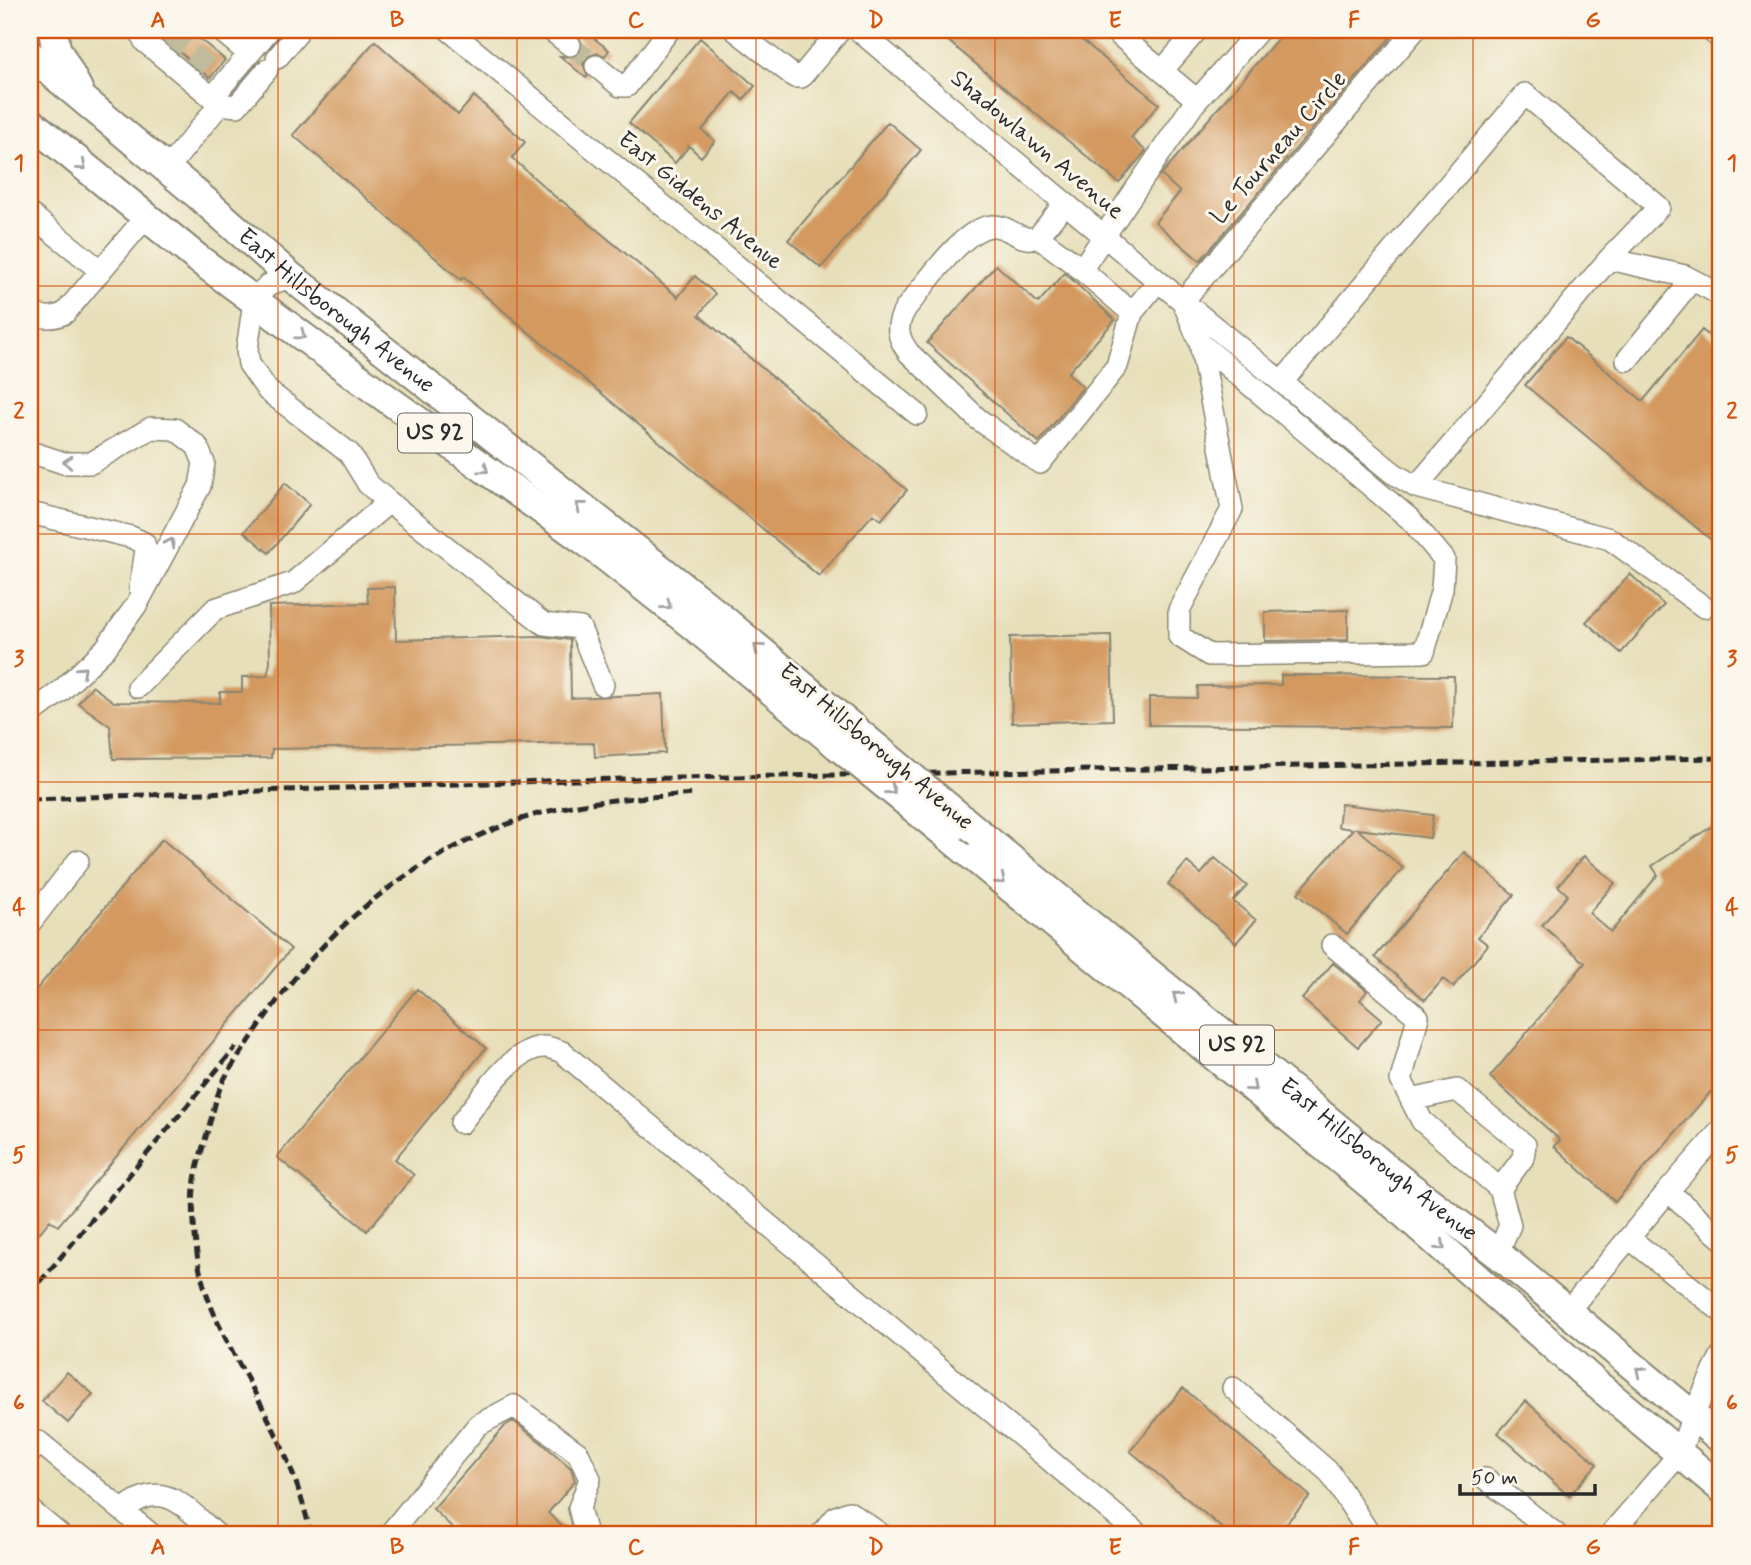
<svg xmlns="http://www.w3.org/2000/svg" width="1751" height="1565" font-family="Mynerve,sans-serif">
<rect width="100%" height="100%" fill="#fbf7ec"/>
<filter id="ink" filterUnits="userSpaceOnUse"><feTurbulence type="fractalNoise" baseFrequency=".0143" numOctaves="2"/><feDisplacementMap in="SourceGraphic" scale="14" xChannelSelector="R" yChannelSelector="G"/><feConvolveMatrix kernelMatrix="1 2 1 2 8 2 1 2 1" color-interpolation-filters="sRGB"/></filter>
<filter id="wash" filterUnits="userSpaceOnUse"><feTurbulence type="fractalNoise" baseFrequency=".00686" numOctaves="4" result="noise"/><feDisplacementMap in="SourceGraphic" scale="28" xChannelSelector="R" yChannelSelector="G"/><feGaussianBlur stdDeviation="1.57" result="paint"/><feColorMatrix in="noise" values="0 0 0 0 0 0 0 0 0 0 0 0 0 0 0 0 0 1.4 0 .05"/><feComposite in="paint" operator="in"/></filter>
<g filter="url(#wash)">
<rect width="100%" height="100%" fill="#e7dfba"/>
<g id="blocks">
<path fill="#d3995e" d="M154,30H189L225,60L210,78Z
M583,30L609,50L605,56L598,53L586,57L583,64L588,76L586,78L560,56L574,57L580,54L583,46L578,35Z
M935,30H1070L1159,104L1131,138L1146,151L1119,183Z
M1285,30H1397L1200,261L1155,222L1180,192L1161,175Z
M700,38L755,86L743,100L734,92L702,130L715,141L701,157L689,146L675,163L629,123Z
M375,41L458,115L474,96L525,142L512,158L560,201L561,200L678,297L695,276L715,294L699,315L907,490L881,520L873,514L819,576L463,277L461,280L293,135Z
M888,122L921,150L821,268L788,240Z
M996,265L1038,303L1065,273L1115,320L1068,373L1083,387L1039,442L927,343Z
M1702,330L1721,346V548L1525,385L1566,337L1643,401Z
M285,483L310,504L269,553L244,532Z
M1630,574L1664,605L1621,653L1586,622Z
M395,587L396,640L540,636L570,640L571,698L663,694L665,753L595,757L594,743L272,749L271,758L113,759L110,726L78,703L92,686L114,702L220,703V692H242V677L267,676L270,663L269,606L368,603L367,588Z
M1348,610V640L1265,641V612Z
M1111,635L1113,720L1012,723L1010,637Z
M1281,675L1454,676L1453,728L1149,725V697L1197,698L1198,686L1281,685Z
M1341,804L1433,815L1430,838L1357,829L1403,868L1347,934L1298,893L1353,829L1338,827Z
M1721,820V1080L1615,1202L1554,1146L1560,1140L1490,1077L1585,963L1542,925L1568,895L1558,886L1584,856L1615,883L1589,913L1611,932L1658,875L1652,866Z
M162,839L291,949L58,1226L50,1220L30,1244V997Z
M1464,852L1514,895L1478,937L1488,945L1453,987L1443,979L1425,1000L1375,957Z
M1215,858L1247,886L1233,901L1256,920L1236,943L1168,884L1187,862L1201,874Z
M1333,963L1367,991L1360,1000L1382,1019L1358,1047L1302,999Z
M417,989L486,1048L395,1159L414,1175L367,1231L277,1157Z
M67,1372L93,1394L68,1423L42,1401Z
M1183,1388L1310,1496L1276,1535H1230L1130,1451Z
M1526,1401L1597,1464L1569,1496L1498,1433Z
M513,1421L542,1443L571,1468L575,1481L548,1513L571,1535H449L454,1529L433,1509L505,1426Z"/>
</g>
</g>
<g filter="url(#ink)">
<use href="#blocks" fill-opacity="0" stroke="#898572" stroke-width="2"/>
<g fill="none" stroke-linecap="round" stroke-linejoin="round">
<path stroke="#c1bb9d" stroke-width="21" stroke-dasharray="21 10" stroke-linecap="butt" d="M570,45L596,66
M170,49L186,30
M193,69L210,48"/>
<defs>
<path id="minor" d="M139,30L145,42L220,104L237,106L267,70
M220,30L249,54
M449,30L917,414
M551,30L570,45
M735,30L795,77H801L840,30
M858,30L1158,281L1393,473L1416,487L1610,539L1704,607
M1113,30L1197,100
M1710,30L1721,39
M277,58L296,35L295,30
M596,66L620,86H627L669,30
M1162,71L1197,30
M212,98L269,30
M167,169L220,104
M1065,203L1038,237L1075,264L1132,313L1158,281
M30,214L101,271
M1038,237C1019,243 1009,225 992,226C962,228 925,286 906,308C895,326 897,337 909,353L978,419L1040,463L1117,366L1132,313
M1609,259L1685,276L1721,295
M1081,270L1193,105L1259,30
M290,276L267,286L254,301L247,350L249,364L268,391L349,453L368,484L389,502L544,624L580,628L603,685
M1183,301L1415,30
M1183,302L1200,343L1232,509L1179,610V636L1209,655L1424,652L1442,589L1444,559L1410,519L1200,343
M30,310C41,319 52,319 65,313L145,218
M1627,360L1692,280
M1282,382L1525,94L1659,207L1609,259L1416,487
M30,452L64,463H91L151,428L175,429L197,446L204,463L200,486L137,604L105,649L61,691L30,714
M30,513L131,537L144,543L146,550L140,588
M138,687L215,609L293,583L389,502
M30,923L78,861
M1332,945L1418,1017L1401,1080L1422,1121L1500,1189L1510,1225L1498,1254
M1411,1100L1457,1090L1525,1145L1523,1158L1500,1189
M461,1123C480,1100 514,1045 546,1047C552,1048 557,1050 562,1052L1139,1535
M1668,1191L1721,1130
M1629,1238L1721,1311
M1567,1312L1668,1191L1721,1238
M1233,1388L1330,1473L1370,1535
M30,1453L39,1442L152,1535
M1486,1479L1557,1535
M30,1510L60,1535
M123,1510C164,1476 185,1508 217,1535
M389,1535L478,1425L514,1406L578,1453L590,1479L579,1508L586,1535
M821,1535L836,1517L849,1512L882,1535
M1610,1535L1680,1453L1693,1415L1721,1356"/>
<g id="major">
<path d="M53,30L56,48L78,89"/>
<path id="s1" d="M30,55L198,195L290,276L706,605L866,739"/>
<path d="M30,122L197,258L368,385L588,543L691,624L838,746"/>
<path id="s2" d="M979,833L1401,1180L1498,1254L1721,1439"/>
<path d="M948,836L1390,1201L1594,1382L1721,1488"/>
</g>
</defs>
<use href="#minor" stroke="#898572" stroke-width="24"/>
<use href="#major" stroke="#898572" stroke-width="32"/>
<use href="#minor" stroke="#fff" stroke-width="21"/>
<use href="#major" stroke="#fff" stroke-width="28"/>
<path stroke="#2b2b2b" stroke-width="5" stroke-dasharray="10 5" stroke-linecap="butt" d="M30,799L574,780L1721,758
M30,1294L236,1047
M311,1535C302,1495 288,1457 269,1420C243,1367 205,1314 197,1254C194,1229 191,1198 196,1174C199,1156 206,1139 210,1122C214,1111 216,1097 221,1086C228,1069 242,1053 252,1037C318,935 401,862 516,821C574,800 634,798 695,794"/>
<defs>
<path id="major-bridge" d="M866,739L979,833
M838,746L948,836"/>
</defs>
<use href="#major-bridge" stroke="#898572" stroke-width="32" stroke-linecap="butt"/>
<use href="#major-bridge" stroke="#fff" stroke-width="28"/>
</g>
<defs><path id="oneway-chevron" d="M-2-3.5L2.5 0L-2 3.5" fill="none" stroke-width="1.6" stroke-linecap="round" stroke-linejoin="round" transform="scale(1.75)"/></defs>
<g stroke="#a0a0a0">
<use href="#oneway-chevron" transform="translate(82 166) rotate(40)"/>
<use href="#oneway-chevron" transform="translate(301 335) rotate(37)"/>
<use href="#oneway-chevron" transform="translate(68 462) rotate(-174)"/>
<use href="#oneway-chevron" transform="translate(484 469) rotate(36)"/>
<use href="#oneway-chevron" transform="translate(580 506) rotate(-142)"/>
<use href="#oneway-chevron" transform="translate(170 543) rotate(-62)"/>
<use href="#oneway-chevron" transform="translate(667 605) rotate(38)"/>
<use href="#oneway-chevron" transform="translate(758 648) rotate(-140)"/>
<use href="#oneway-chevron" transform="translate(82 671) rotate(-43)"/>
<use href="#oneway-chevron" transform="translate(891 790) rotate(39)"/>
<use href="#oneway-chevron" transform="translate(1001 880) rotate(40)"/>
<use href="#oneway-chevron" transform="translate(1177 996) rotate(-141)"/>
<use href="#oneway-chevron" transform="translate(1252 1087) rotate(40)"/>
<use href="#oneway-chevron" transform="translate(1441 1246) rotate(41)"/>
<use href="#oneway-chevron" transform="translate(1640 1371) rotate(-141)"/>
</g>
</g>
<path fill="none" stroke="#d5540f" stroke-width="2" stroke-opacity="0.55" d="M278,30V1535M517,30V1535M756,30V1535M995,30V1535M1234,30V1535M1473,30V1535M30,286H1721M30,534H1721M30,782H1721M30,1030H1721M30,1278H1721"/>
<g text-anchor="middle" dominant-baseline="central" stroke-width="6" stroke-linejoin="round" paint-order="stroke">
<g fill="#fbf7ec" stroke="#696865" stroke-width="2">
<rect x="398" y="413.5" width="74" height="39" rx="5"/>
<rect x="1200" y="1025.5" width="74" height="39" rx="5"/>
</g>
<g font-size="23" font-weight="bold" fill="#2b2b2b">
<text x="435" y="433">US 92</text>
<text x="1237" y="1045">US 92</text>
</g>
<g font-size="24" fill="#2b2b2b" stroke="#fbf7ec">
<text transform="translate(1037 145) rotate(40)">Shadowlawn Avenue</text>
<text transform="translate(1279 148) rotate(-49)">Le Tourneau Circle</text>
<text transform="translate(700 201) rotate(39)">East Giddens Avenue</text>
<text stroke="none"><textPath href="#s1" startOffset="399">East Hillsborough Avenue</textPath></text>
<text transform="translate(876 747) rotate(40)">East Hillsborough Avenue</text>
<text stroke="none"><textPath href="#s2" startOffset="516">East Hillsborough Avenue</textPath></text>
</g>
</g>
<rect width="1751" height="1565" fill="none" stroke="#fbf7ec" stroke-width="77"/>
<path d="M1460 1484v10h135v-10" fill="none" stroke="#2b2b2b" stroke-width="3.5"/>
<text x="1471" y="1484" font-size="21" fill="#2b2b2b" stroke="#fbf7ec" stroke-width="5" paint-order="stroke">50 m</text>
<rect x="38" y="38" width="1674" height="1488" fill="none" stroke="#d5540f" stroke-width="2.5"/>
<g font-size="23" text-anchor="middle" font-weight="bold" fill="#d5540f">
<text x="158" y="27">A</text>
<text x="397" y="27">B</text>
<text x="636" y="27">C</text>
<text x="876" y="27">D</text>
<text x="1115" y="27">E</text>
<text x="1354" y="27">F</text>
<text x="1593" y="27">G</text>
<text x="19" y="170">1</text>
<text x="1732" y="170">1</text>
<text x="19" y="418">2</text>
<text x="1732" y="418">2</text>
<text x="19" y="666">3</text>
<text x="1732" y="666">3</text>
<text x="19" y="914">4</text>
<text x="1732" y="914">4</text>
<text x="19" y="1162">5</text>
<text x="1732" y="1162">5</text>
<text x="19" y="1410">6</text>
<text x="1732" y="1410">6</text>
<text x="158" y="1554">A</text>
<text x="397" y="1554">B</text>
<text x="636" y="1554">C</text>
<text x="876" y="1554">D</text>
<text x="1115" y="1554">E</text>
<text x="1354" y="1554">F</text>
<text x="1593" y="1554">G</text>
</g>
</svg>
